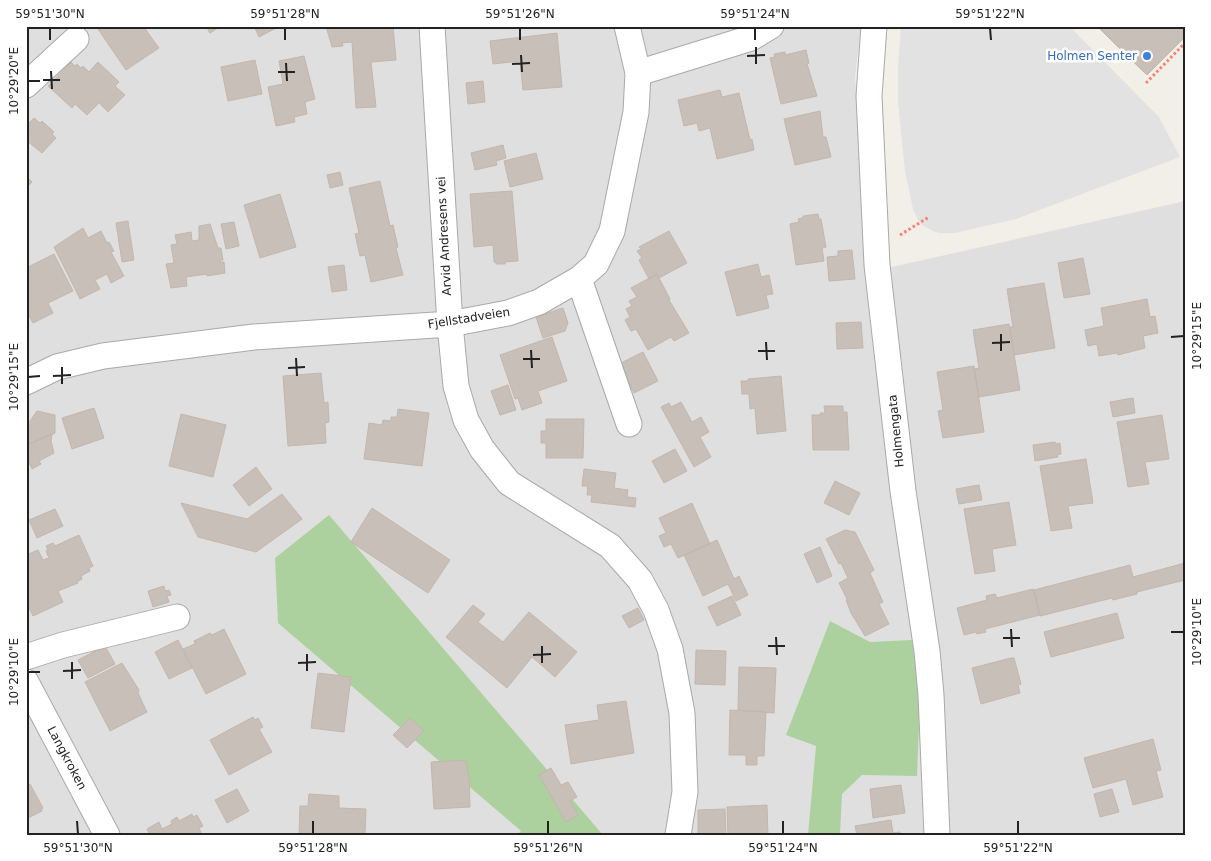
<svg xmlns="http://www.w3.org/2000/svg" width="1211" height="861" font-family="'DejaVu Sans',sans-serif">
<rect width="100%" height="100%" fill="#f2efe9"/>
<path fill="#e0dfdf" d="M26,26H861L855,77L870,272L1185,201V835H26Z"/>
<path fill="#add19e" d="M329,515L603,835H517L521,831L278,623L275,558Z
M830,621L870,642L912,640L920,698L917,776L862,775L842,794L840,835H808L816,746L786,735Z"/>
<path fill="#e2e2e2" d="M901,26H1069L1159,117L1180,157L1016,219L955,233H939L933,231L922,225L917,218L913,209L905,171L898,103V68Z"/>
<path fill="#c7bfb8" stroke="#c4b6ab" d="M96,26H143L159,48L126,70Z
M206,26H221L210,33Z
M254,26H280L259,37Z
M326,26H393L396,60L371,62L376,107L356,108L352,42L342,43L343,46L332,47Z
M1097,26H1185V37L1147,75Z
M1097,26H1185V37L1147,75Z
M557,33L562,87L523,90L520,61L493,64L490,41Z
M806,50L809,63L807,64L817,96L781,104L770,58L775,57L774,54L785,52V55Z
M304,56L315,99L305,102L307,114L294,117L295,122L276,126L268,87L283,84L279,61Z
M255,60L262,94L228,101L221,67Z
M71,62L75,66L77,64L81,68L83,66L89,72L98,62L119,82L115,86L125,95L108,112L99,103L87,115L75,104L72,108L48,86Z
M483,81L485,102L468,104L466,83Z
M720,90L722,97L739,93L750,140L752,139L754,150L717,159L710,128L699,131L697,123L684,126L678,100Z
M820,111L823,137H826L831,157L795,165L784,119Z
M34,118L40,123L42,121L54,132L52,134L56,138L42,153L26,140V126Z
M503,145L506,158L496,161L497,165L475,170L471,153Z
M536,153L543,179L510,187L504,161Z
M340,172L343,185L330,188L327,175Z
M26,176L32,182L26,188Z
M380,181L390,226L393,225L398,247L396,248L403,275L371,282L365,255L360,256L355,234L359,233L349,188Z
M512,191L518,261L505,262V264H496V262H494L493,245L474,247L470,194Z
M280,194L296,247L260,258L244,205Z
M818,214L819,219H821L826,247L822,248L824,261L796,265L790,224L799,222L798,219L803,218V216Z
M128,221L134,260L122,262L116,223Z
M234,222L239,246L226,249L221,224Z
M210,224L218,248H221L223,260H220V262H224L225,273L207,276V274L186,277L187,286L171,288L166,264L174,263L171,245L177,244L175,235L191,232L192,241L199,240V226Z
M83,228L88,238L101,231L107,243L109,242L114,251L111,252L124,276L111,283L107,274L95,280L100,289L80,299L54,247Z
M669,231L687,263L659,278L657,274L649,279L639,260L642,258L637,251L641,249L639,247Z
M852,250L855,279L829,281L827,257L838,256V251Z
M54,254L73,291L48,303L53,313L33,323L26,310V268Z
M1083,258L1090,294L1064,298L1058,263Z
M758,264L761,277L769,275L773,294L766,295L769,308L737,316L725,272Z
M344,265L347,290L332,292L328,267Z
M657,274L670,299L669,300L689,333L674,341L671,337L648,350L636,329L631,331L625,320L630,317L626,309L632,306L629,301L637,297L631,288Z
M1044,283L1055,348L1014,355L1010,327H1013L1007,289Z
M1147,299L1150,317L1155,316L1158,333L1143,336L1145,348L1118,355L1117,353L1099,356L1097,344L1088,346L1085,330L1104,326L1101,308Z
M563,308L568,323L565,331L543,338L536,317Z
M861,322L863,348L837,349L836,323Z
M1009,324L1020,390L979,397L974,369L979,368L973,330Z
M552,337L567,381L538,391L542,403L522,410L518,398L515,399L500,355Z
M643,352L658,381L634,393L619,364Z
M974,366L984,432L943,438L938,411L943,410L937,372Z
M321,373L324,403L328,402L329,422L325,423L326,443L288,446L283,376Z
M781,376L786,431L757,434L755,408L750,409L749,394H742L741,381H748V379Z
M508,385L516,410L500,415L491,391Z
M1133,398L1135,413L1113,417L1110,402Z
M681,402L692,422L701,417L709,432L700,437L711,457L694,467L661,407L669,403L671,407Z
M824,406H843V412H847L849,450H813L812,415H820V413H825Z
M94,408L104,438L72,449L62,418Z
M398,409L429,413L422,466L364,459L369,423L382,425L383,420L391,421V417H397Z
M37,411L55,415V433L27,445L26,427Z
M181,414L226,425L213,477L169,466Z
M1162,415L1169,459L1145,462L1149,484L1128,487L1117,422Z
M546,419H584L583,458H546V443H541V431H546Z
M52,434L51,441L54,453L39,461L41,464L32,469L26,456V445Z
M1055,442L1056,444L1060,443L1061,454L1057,455L1058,457L1035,461L1033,445Z
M675,449L687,471L664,483L652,461Z
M1086,459L1093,503L1068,506L1072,528L1051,531L1040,466Z
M256,467L272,489L249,506L233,485Z
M584,469L616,473L614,488L628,490L627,497L636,498L635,507L591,502L592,495H587L588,486H582Z
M835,481L860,493L849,515L824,503Z
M979,485L982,500L959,504L956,489Z
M282,494L302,519L256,552L198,537L181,503L247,519Z
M1009,502L1016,545L992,549L995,571L975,574L964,509Z
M692,503L710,544L678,558L671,544L664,547L659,536L666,533L659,518Z
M372,508L450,560L428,593L351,542Z
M55,509L63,526L37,538L29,520Z
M845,530L855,532L874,570L870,573L883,602L879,604L889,624L865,636L851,613L846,600L847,599L839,583L848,578L841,563L839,564L826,539Z
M79,535L93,566L89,568L90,571L81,576L82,579L77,582L78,583L58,591L63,602L33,616L26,602V555L38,550L43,560L49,558L46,551L48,550L46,546L53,543L55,546Z
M717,540L734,579L739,576L748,595L736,601L728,584L703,596L684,555Z
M820,547L832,576L817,583L804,554Z
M1185,563V580L1137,592V594L1113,600L1112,598L1040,616L1034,590L1130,565L1133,577Z
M164,586L165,591L169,590L171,595L167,596L169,602L153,607L148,591Z
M1033,589L1040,615L985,629L986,632L977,634L976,632L964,635L957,608L987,600L986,596L995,594L997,598Z
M732,596L741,615L717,626L708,607Z
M473,605L485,614L478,622L503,642L529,612L577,652L555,677L532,657L507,688L446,637Z
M638,608L644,620L629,628L622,616Z
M1117,613L1124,638L1051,657L1044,632Z
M224,629L246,674L206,694L183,649L195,644L194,641L210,633L212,635Z
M178,640L192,668L169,679L155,652Z
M105,646L115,664L88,678L78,660Z
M696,650L726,651L725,685L695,684Z
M1011,658H1014L1021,684L1018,685L1020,693L981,704L972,668Z
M122,663L139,690L138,693L147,712L110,731L85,682Z
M739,667L776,668L774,713L738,710Z
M318,673L351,677L344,732L311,728Z
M626,701L634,753L571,764L565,725L599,720L597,705Z
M730,710L766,712L764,756H757V765H746V755H729Z
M253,717L255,720L258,718L263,727L259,729L272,752L229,775L210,740Z
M410,718L424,731L407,748L393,735Z
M1153,739L1161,770L1156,771L1163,797L1133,805L1126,779L1093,788L1084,758Z
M466,760L468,775H469L470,807L434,809L431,762Z
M551,768L561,785L568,782L577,797L570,801L578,815L566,822L539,775Z
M30,784L43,808L41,809L42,811L26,819V787Z
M901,785L905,813L873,818L870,789Z
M237,789L249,811L227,823L215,800Z
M1112,789L1119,812L1100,817L1094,794Z
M309,794L339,796V808L366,809L365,835H299L300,806H308Z
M767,805L768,835H728L727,807Z
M725,809L726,835H698V810Z
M192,814L193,817L197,815L203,826L199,828L202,835H150L147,829L159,822L162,829L172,824L171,821L177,817L179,821Z
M891,820L893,833L900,832V835H857L855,826Z"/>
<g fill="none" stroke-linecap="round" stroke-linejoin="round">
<defs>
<path id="minor" d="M432,26L450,324L456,386L466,420L482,449L509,483L610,546L640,580L656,610L670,649L682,713L685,792L678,835
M627,26L638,73
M874,26L869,96L877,265L903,491L927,651L931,695L937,835
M26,85L76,39
M579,279L629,424
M26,382L57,367L103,356L254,337L450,324L508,313L539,302L579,279L596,264L612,231L636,112L638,73L751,38L771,26
M26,657L63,645L177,617
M26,682L107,835"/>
</defs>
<use href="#minor" stroke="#a9a9a9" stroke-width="27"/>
<path stroke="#fa8072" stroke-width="3" stroke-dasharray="2.5 2.5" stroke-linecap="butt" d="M1146,83L1185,43
M900,235L929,217"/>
<use href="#minor" stroke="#fff" stroke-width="25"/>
</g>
<path fill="none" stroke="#222" stroke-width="2" d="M50,28V40M285,28V40M520,28V40M755,28V40M990,28L991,40M756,47V64M521,55L522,72M747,56L765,55M286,63L287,81M512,64L530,63M51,71L52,89M278,72H295M43,80H60M28,81H40M1001,334V351M1171,337L1184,336M766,342L767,360M992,343L1010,342M531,350L532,368M758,351H775M296,358L297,376M523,359H540M62,367V384M288,368L305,367M53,376L71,375M28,377L40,376M1011,629L1012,647M1171,632H1184M776,637L777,655M1003,638H1020M542,646V663M768,646H785M307,654V671M533,655L551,654M72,662V679M298,663L316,662M63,671L81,670M28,672H40M77,821L78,834M313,821V834M548,821V834M783,821V834M1018,821V834"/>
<circle fill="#3f7fe0" stroke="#fff" stroke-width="2" cx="1147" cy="56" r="5"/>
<g text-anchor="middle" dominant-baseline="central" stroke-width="5" stroke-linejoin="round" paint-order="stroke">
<g font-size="12" fill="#366cbe" stroke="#fff" text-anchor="end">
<text x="1137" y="56">Holmen Senter</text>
</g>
<g font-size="12" fill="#222" stroke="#fff">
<text transform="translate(444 236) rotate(-93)">Arvid Andresens vei</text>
<text transform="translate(469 318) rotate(-9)">Fjellstadveien</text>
<text transform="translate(896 431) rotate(-96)">Holmengata</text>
<text transform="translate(67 758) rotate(62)">Langkroken</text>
</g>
</g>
<rect width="1211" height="861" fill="none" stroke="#ffffff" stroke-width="55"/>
<rect x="28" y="28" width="1156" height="806" fill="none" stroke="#222" stroke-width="2"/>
<g font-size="12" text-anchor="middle" fill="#222">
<text x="50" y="18">59°51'30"N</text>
<text x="285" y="18">59°51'28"N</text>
<text x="520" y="18">59°51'26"N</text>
<text x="755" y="18">59°51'24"N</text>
<text x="990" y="18">59°51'22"N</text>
<text transform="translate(14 81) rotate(-90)" y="4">10°29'20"E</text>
<text transform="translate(1197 336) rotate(-90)" y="4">10°29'15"E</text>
<text transform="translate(14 377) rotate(-90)" y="4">10°29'15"E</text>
<text transform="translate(1197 632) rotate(-90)" y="4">10°29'10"E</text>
<text transform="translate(14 672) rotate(-90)" y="4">10°29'10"E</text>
<text x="78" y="852">59°51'30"N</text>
<text x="313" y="852">59°51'28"N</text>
<text x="548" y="852">59°51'26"N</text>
<text x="783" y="852">59°51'24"N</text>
<text x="1018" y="852">59°51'22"N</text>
</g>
</svg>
